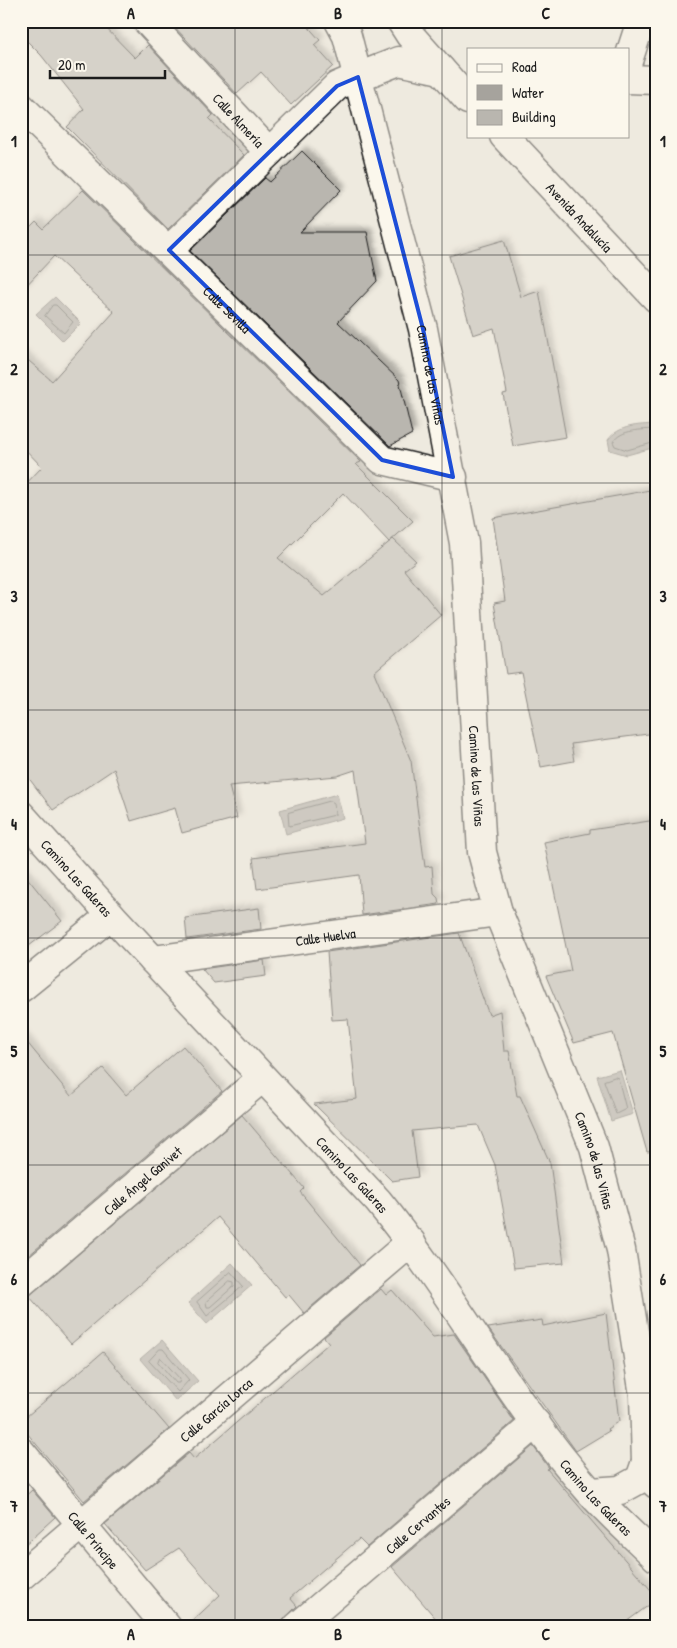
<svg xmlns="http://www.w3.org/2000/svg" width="677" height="1648" font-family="'Patrick Hand',sans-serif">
<defs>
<filter id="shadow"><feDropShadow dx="4.5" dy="-4.5" stdDeviation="2.5" flood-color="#0004"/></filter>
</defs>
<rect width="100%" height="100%" fill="#eeeadf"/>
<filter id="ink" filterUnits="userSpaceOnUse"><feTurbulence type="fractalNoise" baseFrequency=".02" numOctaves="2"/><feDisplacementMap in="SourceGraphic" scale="10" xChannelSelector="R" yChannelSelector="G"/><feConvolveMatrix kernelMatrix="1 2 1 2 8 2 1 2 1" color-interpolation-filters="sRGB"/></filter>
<g filter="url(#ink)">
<path fill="#a6a39d" stroke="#6f6d69" d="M55,297L81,323L63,341L36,314Z
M656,424V447L627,455L610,450L608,440C619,425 638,425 656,424Z
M337,794L343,818L286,834L280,810Z
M620,1070L633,1114L611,1121L597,1076Z
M232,1263L252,1285L207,1324L188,1303Z
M162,1340L198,1381L176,1401L140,1359Z"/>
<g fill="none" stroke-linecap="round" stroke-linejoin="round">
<path stroke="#535250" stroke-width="1" d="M53,305H56L73,322L64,333L45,316Z
M656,429C642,430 621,429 613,442L615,446L627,450L656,442
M331,801L334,803L335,815L289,826L288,813Z
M615,1077L618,1078L626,1109L616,1114L604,1081Z
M231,1272L243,1286L207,1316L197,1302Z
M230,1281L234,1282V1286L210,1307H207L206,1302Z
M160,1349H163L189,1380L178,1392L149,1361Z
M160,1357L180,1379L179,1383H176L158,1362Z"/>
</g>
<path fill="#b9b6af" stroke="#1c1c1c" filter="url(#shadow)" d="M21,21H99L135,58L148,45L213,115L209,119L244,155L168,229L67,127L84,109L41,55L21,35Z
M173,21H303L320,40L314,45L333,66L291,105L261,72L237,94L171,23Z
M302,151L341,190L300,232H367L377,281L338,322L399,380L412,434L390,446L190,251L265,178L270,182Z
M83,190L361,462L356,464L413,521L389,542L343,493L278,558L324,596L393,539L416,561L404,570L441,615L374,672L411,761L425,867L432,866L434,894L438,898L439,904L362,915L359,875L257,889L253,858L365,843L355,770L337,776L229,786L237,818L182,833L175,808L131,821L114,769L53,810L21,768V489L42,467L21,445V354L52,381L114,312L54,256L21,291V237L36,222L43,229Z
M504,240L521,297L539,291L566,437L513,446L503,394L507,393L494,328L473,335L449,256Z
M656,489V733L571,744L574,761L541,767L521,672L506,674L494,603L505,601L493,518Z
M656,820V1151L647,1152L613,1033L574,1043L546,976L571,971L544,842L590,833V830Z
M21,870L62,921L21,952Z
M259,908L261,929L187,939L185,918Z
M459,933L489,1015L500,1011L504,1051H509L517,1096H520L550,1163L564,1263L514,1268L495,1165L478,1125L412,1131L418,1177L392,1181L314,1104L357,1099L348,1019L332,1020L327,952Z
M264,960L266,976L214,983L202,969Z
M21,1035L71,1096L103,1068L126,1095L183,1046L222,1091L21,1262Z
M242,1115L304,1188L300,1192L360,1265L304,1313L289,1295L285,1297L218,1217L71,1344L29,1296Z
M381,1289L386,1295L392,1290L433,1337L454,1334L514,1421L367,1547L359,1539L290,1598L297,1606L276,1627H186L220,1595L179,1548L145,1570L105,1524L189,1453L194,1459L329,1343L324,1337Z
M606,1313L619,1421L607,1429L609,1431L576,1451L488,1328L542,1320L543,1326Z
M103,1352L169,1429L84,1501L21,1426V1421Z
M533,1446L549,1468L547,1469L656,1596V1600L619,1627H443L392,1567Z
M32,1490L55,1517L21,1548V1500Z"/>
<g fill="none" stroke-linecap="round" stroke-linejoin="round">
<defs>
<g id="street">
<path id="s1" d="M147,21L269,152"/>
<path d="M628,61L641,21"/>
<path id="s2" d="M21,107L382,460L453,477"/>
<path d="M169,250L337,86L358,77"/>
<path id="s3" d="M153,960L498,912"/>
<path d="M21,988L111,915"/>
<path id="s4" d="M21,1283L262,1078"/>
<path id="s5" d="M21,1452L167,1627"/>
<path id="s6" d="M21,1576L411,1242"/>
<path id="s7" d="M297,1627L536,1423"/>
</g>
<g id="secondary">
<path id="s8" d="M339,21L347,36L423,329L464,543L482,852L498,912L594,1147L621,1250L644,1395L646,1462L656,1484"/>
<path d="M401,21L410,35L468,100"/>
<path d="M358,77L399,61L441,70"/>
<path d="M628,79L656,80"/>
<path id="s9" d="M504,136L656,298"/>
<path id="s10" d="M21,815L111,915L378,1201C454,1294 511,1403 591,1493C611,1515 634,1536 656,1557"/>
<path d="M591,1492L620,1490L640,1479L646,1462"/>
</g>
</defs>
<use href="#street" stroke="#1c1c1c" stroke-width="31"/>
<use href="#secondary" stroke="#1c1c1c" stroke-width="31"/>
<use href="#street" stroke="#fbf7ec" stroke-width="28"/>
<use href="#secondary" stroke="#fbf7ec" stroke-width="28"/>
</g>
</g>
<path d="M0 0H677V1648H0ZM358,77L423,329L453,477L382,460L169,250L337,86Z" fill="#eeeadf" fill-opacity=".55" fill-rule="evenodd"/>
<path fill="none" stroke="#1d4ed8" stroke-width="4" stroke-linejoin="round" d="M358,77L423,329L453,477L382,460L169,250L337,86Z"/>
<path fill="none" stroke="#1c1c1c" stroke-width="1" stroke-opacity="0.55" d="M235,21V1627M442,21V1627M21,255H656M21,483H656M21,710H656M21,938H656M21,1165H656M21,1393H656"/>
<g text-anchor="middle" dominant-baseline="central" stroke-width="4" stroke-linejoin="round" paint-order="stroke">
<g font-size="14" fill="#1c1c1c" stroke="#fbf7ec">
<text stroke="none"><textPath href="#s1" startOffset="135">Calle Almería</textPath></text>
<text stroke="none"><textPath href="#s9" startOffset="111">Avenida Andalucía</textPath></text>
<text stroke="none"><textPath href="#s2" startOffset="289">Calle Sevilla</textPath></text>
<text stroke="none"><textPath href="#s8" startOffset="366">Camino de las Viñas</textPath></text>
<text stroke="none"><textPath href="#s8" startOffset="771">Camino de las Viñas</textPath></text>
<text stroke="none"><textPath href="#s10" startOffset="84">Camino Las Galeras</textPath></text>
<text stroke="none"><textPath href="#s3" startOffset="174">Calle Huelva</textPath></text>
<text stroke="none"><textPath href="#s8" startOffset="1176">Camino de las Viñas</textPath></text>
<text stroke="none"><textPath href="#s10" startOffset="489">Camino Las Galeras</textPath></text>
<text stroke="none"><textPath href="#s4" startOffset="159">Calle Ángel Ganivet</textPath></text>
<text stroke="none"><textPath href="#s6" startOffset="256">Calle García Lorca</textPath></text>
<text stroke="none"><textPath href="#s10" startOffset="894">Camino Las Galeras</textPath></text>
<text stroke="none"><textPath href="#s7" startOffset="158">Calle Cervantes</textPath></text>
<text stroke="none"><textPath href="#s5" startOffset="114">Calle Príncipe</textPath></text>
</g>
</g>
<rect width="677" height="1648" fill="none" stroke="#fbf7ec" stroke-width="55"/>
<rect x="467" y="48" width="162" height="90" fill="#fbf7ec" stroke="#a29f99"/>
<rect x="477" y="64" width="25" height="8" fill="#fbf7ec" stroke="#a29f99"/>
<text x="512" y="72" font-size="15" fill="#1c1c1c">Road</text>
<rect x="477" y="85" width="25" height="15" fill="#a6a39d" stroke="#a29f99"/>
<text x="512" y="98" font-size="15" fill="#1c1c1c">Water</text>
<rect x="477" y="110" width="25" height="15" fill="#b9b6af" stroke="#a29f99"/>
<text x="512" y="122" font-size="15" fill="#1c1c1c">Building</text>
<path d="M50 70v8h115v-8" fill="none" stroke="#1c1c1c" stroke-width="2.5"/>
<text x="58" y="70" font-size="15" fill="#1c1c1c" stroke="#fbf7ec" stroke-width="4" paint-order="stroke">20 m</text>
<rect x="28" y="28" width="622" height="1592" fill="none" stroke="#1c1c1c" stroke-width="2"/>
<g font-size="16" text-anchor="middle" font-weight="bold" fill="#1c1c1c">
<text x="131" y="19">A</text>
<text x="338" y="19">B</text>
<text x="546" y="19">C</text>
<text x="14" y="147">1</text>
<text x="663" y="147">1</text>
<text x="14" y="375">2</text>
<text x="663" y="375">2</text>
<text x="14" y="602">3</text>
<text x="663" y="602">3</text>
<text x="14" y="830">4</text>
<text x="663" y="830">4</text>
<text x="14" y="1057">5</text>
<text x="663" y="1057">5</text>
<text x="14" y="1285">6</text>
<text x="663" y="1285">6</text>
<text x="14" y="1512">7</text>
<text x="663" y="1512">7</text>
<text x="131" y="1640">A</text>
<text x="338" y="1640">B</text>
<text x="546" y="1640">C</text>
</g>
</svg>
